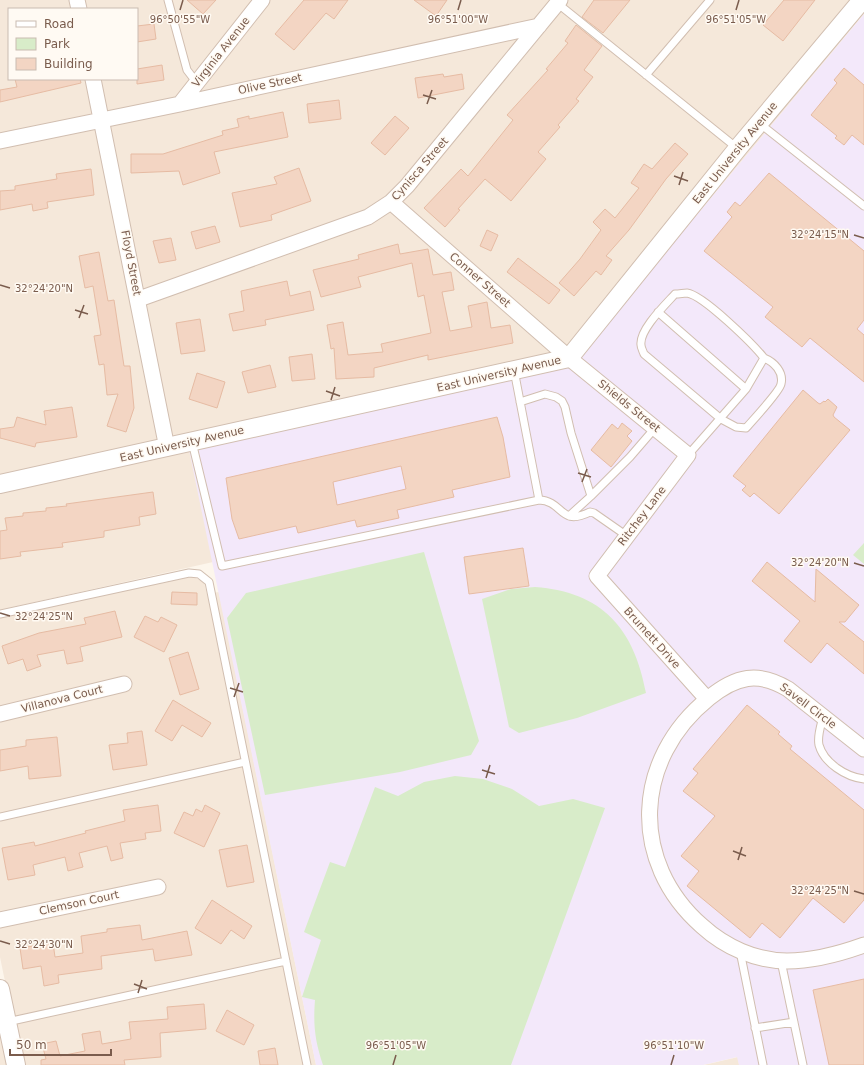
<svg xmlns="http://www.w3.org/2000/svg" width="864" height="1065" font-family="'DejaVu Sans',sans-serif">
<rect width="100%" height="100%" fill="#fdf6ec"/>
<path fill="#f5e8da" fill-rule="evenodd" d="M0,0H864V14L576,360L213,562L0,610ZM9,9H137V79H9Z
M189,575L204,582L207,594L219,592L316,1065H22L0,957V618Z
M0,1026L8,1065H0Z
M738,1057L739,1065H704Z"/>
<path fill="#f3e8fa" d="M864,14V1065H739L737,1057L703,1065H316L189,450L576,360Z"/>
<path fill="#d8ecc9" d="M864,543V564L853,555Z
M424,552L479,741L471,755L400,772L265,795L227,618L246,593Z
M535,587C602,592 634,628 646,693L577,718L519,733L509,727L482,599L511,589Z
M455,776L483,779L512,789L539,806L573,799L605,808L511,1065H323C315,1041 313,1025 315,1000L302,997L321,940L304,932L330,862L345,867L375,787L398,796L424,782Z"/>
<path fill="#f3d5c3" stroke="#e6bba3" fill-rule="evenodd" d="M187,0H216L203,14Z
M304,0H348L334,19L326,13L294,50L275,34Z
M414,0H447L436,16Z
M594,0H630L603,33L582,17Z
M784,0H815L783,41L763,25Z
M154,24L156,39L137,42V26Z
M576,25L602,46L584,70L593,77L576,99L579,101L558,125L560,127L538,152L546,159L511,201L485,179L458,209L460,210L445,227L424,208L461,169L468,176L513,120L507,115L548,70L546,69L568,43L565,41Z
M162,65L164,80L137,84V69Z
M844,68L864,85V145L852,135L844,145L835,138L837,136L811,115L837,83L834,80Z
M443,74L444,77L462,74L464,89L418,98L415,78Z
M15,79H80L81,83L0,102V90L17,87Z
M339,100L341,119L309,123L307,104Z
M283,112L288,137L214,152L220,173L183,185L179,171L131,173V154H163L223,135L222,131L239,127L237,119L249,116V119Z
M395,116L409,128L385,155L371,143Z
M675,143L688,154L666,179L629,230L606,256L612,260L601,275L596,271L574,296L559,283L580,259L601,230L593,222L605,209L615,218L639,188L631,183L644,164L652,169Z
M299,168L311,201L271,215L272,220L240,227L232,193L277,184L274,177Z
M91,169L94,195L47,202L48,208L33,211L32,204L0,210V191L15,190V186L57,179L56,174Z
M769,173L864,251V320L857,329L864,335V382L810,338L802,347L765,317L773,307L704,251L732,217L727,212L735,202L740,206Z
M215,226L220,242L196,249L191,232Z
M487,230L498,235L491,251L480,246Z
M171,238L176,260L159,263L153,241Z
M398,244L400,254L428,249L433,275L451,272L454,290L442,292L450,331L472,327L468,306L487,302L491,328L510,325L513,343L428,360V355L374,368V377L336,379L334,348L331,349L327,325L343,322L348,355L383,352L381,344L431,333L424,295L418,297L412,263L358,277L361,287L321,297L313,270L359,259L358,255Z
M99,252L108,301L114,300L124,366H130L134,408L126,432L107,426L118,394L107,395L104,364L99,365L94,336L101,335L93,286L85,288L79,256Z
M518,258L560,290L549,304L507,272Z
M287,281L290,296L310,291L314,310L265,320L266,325L233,331L229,314L244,311L241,291Z
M200,319L205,351L181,354L176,323Z
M312,354L315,379L292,381L289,357Z
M270,365L276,387L248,393L242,372Z
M197,373L225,382L217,408L189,399Z
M803,390L818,403L820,404L824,401L825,402L828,399L837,407L833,415L834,417L850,430L779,514L754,493L750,497L742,490L746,486L733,476Z
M72,407L77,437L36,443L35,447L0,438V429L14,427L17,417L46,425L44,411Z
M497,417L503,437L510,477L452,490L454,497L397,510L399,518L357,527L355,520L298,533L296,526L239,539L232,519L226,478ZM401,466L406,489L337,505L333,482Z
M622,423L632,431L627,436L632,441L611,467L591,450L612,424L618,429Z
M153,492L156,514L139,517L140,525L104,531V537L62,543L63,547L20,552L21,556L0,559V531L7,530L5,518L23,516V513L46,511V508L67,506L66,504Z
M523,548L529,586L469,594L464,557Z
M767,562L815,602L816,569L859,605L845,622H839L864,642V674L827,643L811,663L784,641L800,621L752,581Z
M172,592L197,593V605L171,604Z
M115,611L122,637L80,647L83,661L67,664L64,650L37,655L41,666L27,671L23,659L8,664L2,646L39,633L86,624L84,618Z
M145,616L158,622L161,617L177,625L164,652L134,637Z
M188,652L199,689L180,695L169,658Z
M173,700L211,723L202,737L182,725L172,741L155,731Z
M747,705L780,732L778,734L792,746L790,749L864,810V900L844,923L813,898L780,938L762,923L750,938L687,886L699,871L681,856L715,816L683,791L698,773L693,769Z
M142,731L147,765L113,770L109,745L128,743L127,733Z
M57,737L61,776L29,779L28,766L0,771V750L26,746V740Z
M158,805L161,831L145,833L146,839L120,843L123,858L111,861L107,846L79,853L83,867L68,871L65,857L33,865L35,875L8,880L2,848L34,842L35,846L86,833L85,831L125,821L123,810Z
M205,805L220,813L204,847L174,833L184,812L193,816L196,809L202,812Z
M247,845L254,882L227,887L219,850Z
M212,900L252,926L244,939L231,930L221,944L195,928Z
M140,925L142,940L187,931L192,955L155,961L153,949L101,956L102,969L58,975L59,983L44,986L41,966L23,969L20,948L53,943L55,957L83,953L81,936L107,932V929Z
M864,979V1065H829L813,990Z
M204,1004L206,1029L160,1033L161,1057L124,1060L125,1065H41V1060L46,1059L42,1044L56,1041L60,1056L85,1051L82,1034L100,1031L102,1044L131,1039L129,1022L168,1019L167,1007Z
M227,1010L254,1025L244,1045L216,1031Z
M275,1048L278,1065H260L258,1051Z"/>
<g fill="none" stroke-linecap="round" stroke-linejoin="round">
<defs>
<path id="service" d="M168,0L187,70L197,83
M557,3L737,148
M646,75L710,0
M759,123L864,206
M658,312L746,389
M520,402L545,394L556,397L562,401L565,407L571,433L591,496L569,516
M192,442L222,566L539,500L514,370
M688,455L746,389L764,358C753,344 703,295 687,293C684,293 679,294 675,294C665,305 639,330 641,345C641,348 643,351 644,354L721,419L736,427L746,428C753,420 780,391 781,384C784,372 774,362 764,358
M591,496L630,457L655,428
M539,500C564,501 559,527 590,512L594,513L627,536
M0,614L189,573L199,574L209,582L307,1065
M823,717C821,725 817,736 819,745C824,763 846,777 864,779
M0,817L245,762
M740,951L763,1065
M781,961L803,1065
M7,1022L286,961
M755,1028L794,1022"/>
<path id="minor" d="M77,0L79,9
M93,79L167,448
M180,104L262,0
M0,141L180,104L539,26
M391,202L569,358L688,455L597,576L707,699
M139,299L368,217L391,202L407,186L560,0
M0,714L124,684
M864,749L788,689C758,671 736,676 709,698C633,759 629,862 702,926C725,947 756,961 787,961C814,961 839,954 864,945
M0,920L158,887"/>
<path id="tertiary" d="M0,484L569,358L738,148L862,0
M0,989L16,1065"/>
</defs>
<use href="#service" stroke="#d1beb0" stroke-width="9"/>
<use href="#minor" stroke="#d1beb0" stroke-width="17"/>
<use href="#tertiary" stroke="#d1beb0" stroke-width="20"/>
<use href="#service" stroke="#fff" stroke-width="7"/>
<use href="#minor" stroke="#fff" stroke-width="15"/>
<use href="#tertiary" stroke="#fff" stroke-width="18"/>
</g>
<path fill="none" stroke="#7a5c4d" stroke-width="1.5" d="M180,10L183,0M458,10L461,0M736,10L739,0M423,95L436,99M427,104L432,90M674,176L688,181M679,185L683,172M854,235L864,238M0,285L10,288M75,310L88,314M79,318L84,305M326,391L340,396M331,400L335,387M578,473L591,477M582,482L587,469M854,563L864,566M0,613L10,616M230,688L243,692M234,697L239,683M482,770L495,774M486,778L490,765M733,851L746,856M738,860L742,847M854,891L864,894M0,941L10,944M134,984L147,989M138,993L142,980M393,1065L396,1055M671,1065L674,1055"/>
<g text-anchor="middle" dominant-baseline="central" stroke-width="3" stroke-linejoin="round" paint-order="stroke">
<g font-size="11" fill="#7a5c4d" stroke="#fffaf3">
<text transform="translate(221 52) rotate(-52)">Virginia Avenue</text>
<text transform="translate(270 84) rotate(-12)">Olive Street</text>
<text transform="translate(735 153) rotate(-51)">East University Avenue</text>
<text transform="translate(420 169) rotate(-49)">Cynisca Street</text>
<text transform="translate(131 263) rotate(79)">Floyd Street</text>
<text transform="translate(480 280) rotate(41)">Conner Street</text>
<text transform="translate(499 374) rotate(-13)">East University Avenue</text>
<text transform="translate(629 406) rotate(39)">Shields Street</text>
<text transform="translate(182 444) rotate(-13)">East University Avenue</text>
<text transform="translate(642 516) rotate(-53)">Ritchey Lane</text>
<text transform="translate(652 638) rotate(48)">Brumett Drive</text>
<text transform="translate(62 699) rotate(-14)">Villanova Court</text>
<text transform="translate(808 706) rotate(37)">Savell Circle</text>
<text transform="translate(79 903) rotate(-12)">Clemson Court</text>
</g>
</g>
<g font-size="10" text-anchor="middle" fill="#7a5c4d" stroke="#fffaf3" stroke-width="3" stroke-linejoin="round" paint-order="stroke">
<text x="180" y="23">96°50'55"W</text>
<text x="458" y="23">96°51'00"W</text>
<text x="736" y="23">96°51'05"W</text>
<text x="820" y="238">32°24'15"N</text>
<text x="44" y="292">32°24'20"N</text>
<text x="820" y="566">32°24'20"N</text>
<text x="44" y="620">32°24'25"N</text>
<text x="820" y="894">32°24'25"N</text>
<text x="44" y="948">32°24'30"N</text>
<text x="396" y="1049">96°51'05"W</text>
<text x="674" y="1049">96°51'10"W</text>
</g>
<rect x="8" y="8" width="130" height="72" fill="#fffaf3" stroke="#cabbb1"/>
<rect x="16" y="21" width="20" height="6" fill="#ffffff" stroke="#cabbb1"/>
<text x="44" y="28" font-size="12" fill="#7a5c4d">Road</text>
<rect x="16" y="38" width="20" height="12" fill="#d8ecc9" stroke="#cabbb1"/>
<text x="44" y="48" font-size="12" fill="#7a5c4d">Park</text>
<rect x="16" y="58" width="20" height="12" fill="#f3d5c3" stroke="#cabbb1"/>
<text x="44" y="68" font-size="12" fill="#7a5c4d">Building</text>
<path d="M10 1049v6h101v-6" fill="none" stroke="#7a5c4d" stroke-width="2"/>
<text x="16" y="1049" font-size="12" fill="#7a5c4d" stroke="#fffaf3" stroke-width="3" paint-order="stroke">50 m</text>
</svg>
